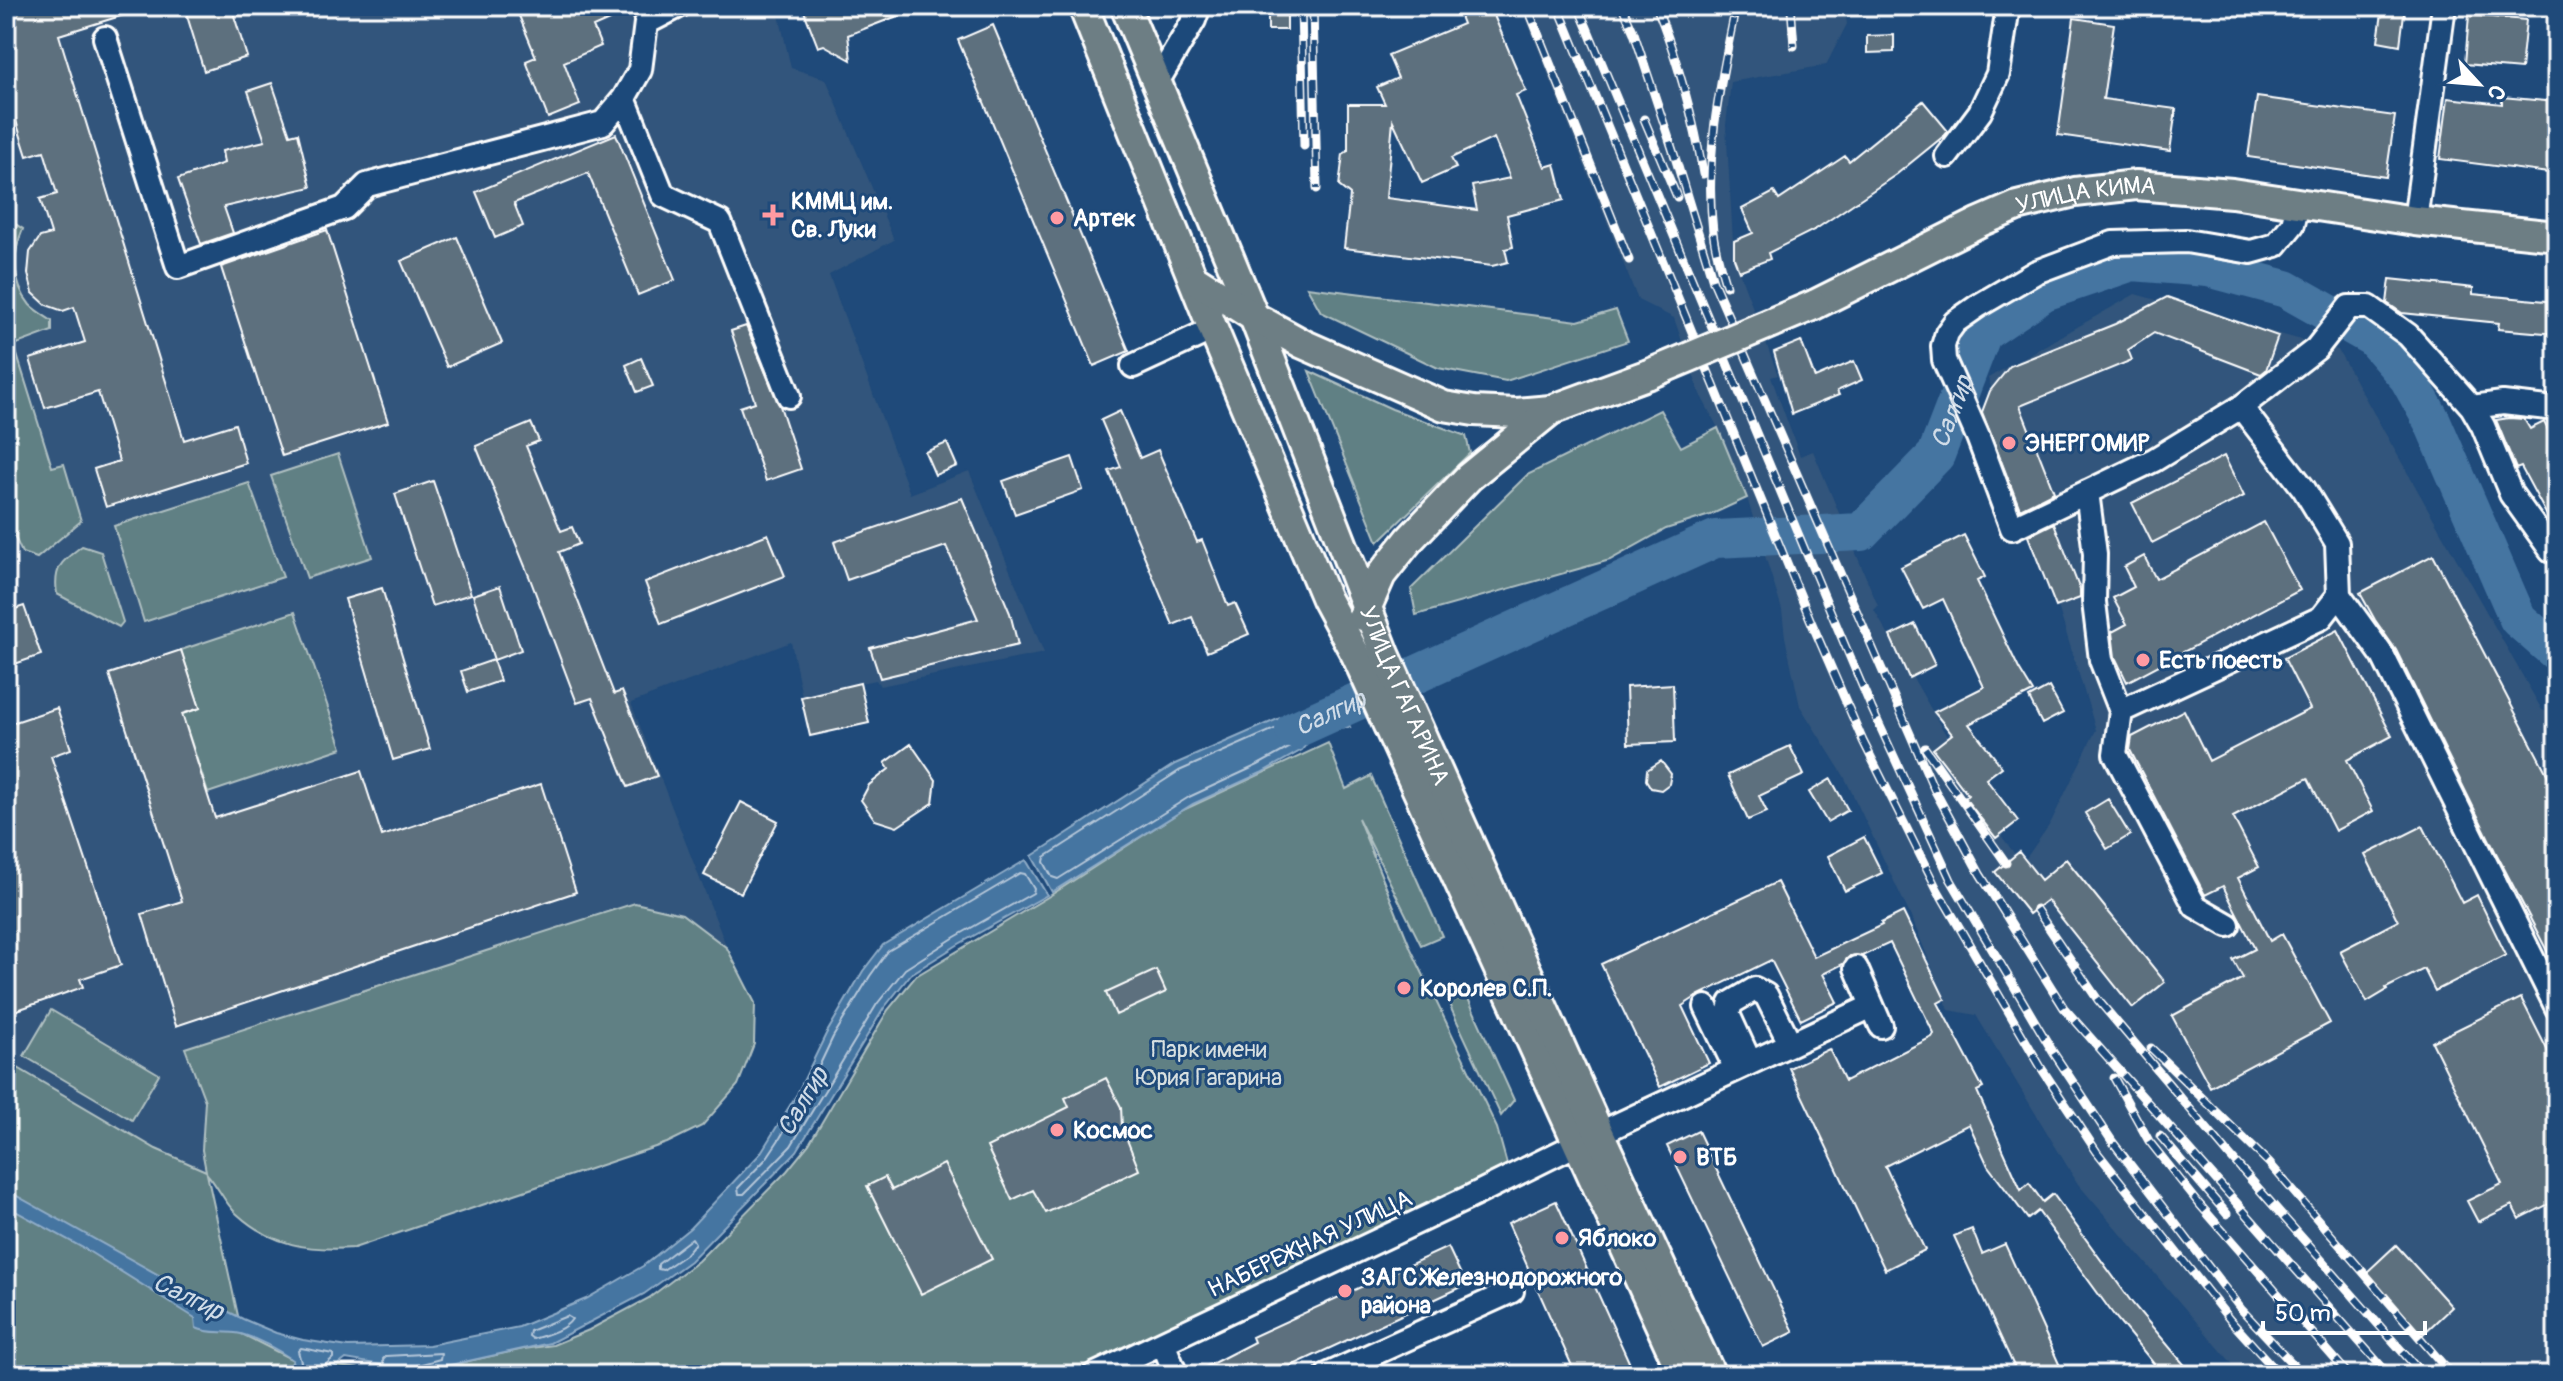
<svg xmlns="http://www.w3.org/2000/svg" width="2563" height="1381" font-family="Pangolin,sans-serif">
<rect width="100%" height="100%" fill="#1f4a7a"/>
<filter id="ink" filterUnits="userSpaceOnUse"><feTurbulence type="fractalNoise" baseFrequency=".0125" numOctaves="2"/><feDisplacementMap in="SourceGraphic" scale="16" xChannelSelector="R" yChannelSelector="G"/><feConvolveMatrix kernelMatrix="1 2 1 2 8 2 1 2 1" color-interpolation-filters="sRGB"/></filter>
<g filter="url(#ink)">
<path fill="#32557b" d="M6,6H777L791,68L826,79L894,240L829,275L910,494L969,471L1044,653L880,686L876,680L860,683L869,723L810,736L791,642L631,703L727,948L755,1003L754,1044L738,1085L702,1126L667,1143L354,1248H299L269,1237L235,1213L206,1172L156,1149L6,1061Z
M1521,6H1844L1847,24L1826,65L1731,82L1726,125L1734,258L1778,375L1771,377L1800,456L1813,451L1878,606L1874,610L1954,749L1945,759L2022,864L2050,824L2096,730L1988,378L2135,294L2338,350L2542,710L2557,715V1375H2242L2078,1184L1976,1015L1949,1010L1913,921L1844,776L1800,706L1785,637L1782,610L1747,498L1718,428L1700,394L1674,318L1638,300Z"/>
<path fill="#608084" stroke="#b0c0c2" stroke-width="2" d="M6,218L23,229C12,254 12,283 30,305C36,311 45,316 52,321V331L14,345L52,467L64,464L81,521L37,558L22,553L6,517Z
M1307,287L1578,321L1616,310L1628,341L1506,381L1438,368L1321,312Z
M1309,371L1392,409L1466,436L1470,453L1378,542Z
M1660,410L1681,447L1718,428L1747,498L1710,515L1666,529L1610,560L1416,615L1411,589L1527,475Z
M338,454L372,557L307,578L271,476Z
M249,483L283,577L144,622L114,526Z
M82,546L101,552L123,622L119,627L57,594C53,567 62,561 82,546Z
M295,612L342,748L208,793L182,714L200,708L181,650Z
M1328,743L1346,789L1371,776L1442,936L1421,945L1358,818L1411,949L1497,1128L1510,1175L1071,1375H405L524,1349L553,1345L589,1330L649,1298L698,1261L787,1171L809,1144L888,1010L916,976L1051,895L1181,811Z
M635,903L682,914L727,948L755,1003L754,1044L738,1085L702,1126L667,1143L354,1248C309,1251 272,1246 237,1214C225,1204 218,1186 207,1174L242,1334L293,1360L405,1375H6V1061L156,1149L206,1171L202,1150L205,1101L185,1048Z
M1466,994L1514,1100L1501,1116L1448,1002Z
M51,1010L159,1074L132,1120L24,1056Z"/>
<path fill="#4574a1" stroke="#8facc7" stroke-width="2" d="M1335,694L1350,727L1328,728L1316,731L1302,750L1261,773L1193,804L1052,892L1032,856L1175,764Z
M1026,860L1047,895L959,944L911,974L884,1008L797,1151L690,1261L644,1294L550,1343L405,1375H355L382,1365L346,1359L325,1375H286L293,1360C278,1350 259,1339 241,1334C225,1330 210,1335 196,1328L195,1318L85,1249L6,1206V1190L193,1294L243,1319L276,1333L303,1340L348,1347L429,1345L519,1327L586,1299L643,1266L690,1228L760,1154L797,1094L826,1034L863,971L883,945Z"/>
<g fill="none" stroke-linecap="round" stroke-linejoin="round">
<path stroke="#b5c7d9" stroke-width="2" d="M1327,706L1332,708L1334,718L1312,725L1296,744L1258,765L1189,797L1058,879L1052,877L1044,862L1045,857L1179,771Z
M1020,873L1025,874L1034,889L1033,893L955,937L905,969L877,1004L791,1146L744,1194H739L738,1188L766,1159L780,1138L804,1098L833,1037L870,976L888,951Z
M692,1238L695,1243L685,1255L663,1270L658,1269V1264Z
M567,1316L572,1319C565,1330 546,1335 533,1339L529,1336L530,1331Z
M295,1375L301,1362L298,1351L301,1348L333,1354V1358L323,1367L321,1375
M379,1375L384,1370L383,1359L386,1356L441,1353L440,1359L418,1365L414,1375"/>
<path stroke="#4574a1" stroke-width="38" id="s1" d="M1294,730L1715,539L1861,532L1936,455L1983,333L2044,292L2132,262L2208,268L2286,289L2373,338L2408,378L2432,421L2518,619L2557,653"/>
</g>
<path fill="#5d707e" stroke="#fff" stroke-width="2" fill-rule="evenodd" d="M6,6H140V10L59,35L184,440L235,424L246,463L106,507L94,469L119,461L98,392L45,408L30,359L85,342L74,307L63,311L46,305L33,293L28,274L30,252L40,237L51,234L40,199L57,194L44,151L27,156L6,89Z
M184,6H231L247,57L204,71Z
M515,6H641L593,27L601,46L564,62L580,105L548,118L526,61L536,57Z
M802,6H920L921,7L848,35L851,60L824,45L818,47Z
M1268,6H1287V30H1268Z
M1456,6H1490L1526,91L1516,95L1545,167L1555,164L1564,200L1507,215L1513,247L1505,249L1508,262L1492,266L1344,248L1350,195L1339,186L1343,154L1348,151V104H1385L1377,87L1398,78L1388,55L1463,24ZM1393,121L1422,183L1456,168L1451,158L1494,138L1510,178L1472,186L1477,210L1386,198Z
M2383,6H2405L2400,45L2378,41Z
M2469,15L2526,20L2521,69L2465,64Z
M2074,18L2114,24L2103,99L2176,109L2170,151L2058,135Z
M993,25L1129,351L1094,366L958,40Z
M1894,35V52L1867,53V36Z
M272,83L290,135L298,133L311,187L224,207L233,233L201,244L178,179L224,163L222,151L265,141L248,91Z
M2257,97L2395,116L2386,177L2248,157Z
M2502,97L2556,102L2552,142L2557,143V174L2440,159L2448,98L2502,104Z
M1923,101L1948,131L1945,135L1897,174L1816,229L1768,253L1770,259L1739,271L1734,258V241L1753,233L1742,209L1774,192L1779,200L1845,156L1849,161Z
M616,134L675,280L638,295L588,173L514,203L523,226L495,238L476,192Z
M327,230L388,422L282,456L221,267Z
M457,237L502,343L447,367L401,261Z
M2390,279L2473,288V294L2557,302V334L2498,329L2499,323L2402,313L2387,303Z
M2167,297L2278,336L2266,370L2261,374L2154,333L2128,350L2132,360L2020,406L2054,492L2020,509L1982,412L1990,391L2010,366L2115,324Z
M746,326L780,406L801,469L766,481L740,407L755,402L731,331Z
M1801,341L1815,378L1854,361L1862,380L1837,391L1839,395L1792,414L1774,352Z
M641,358L653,386L637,392L626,365Z
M1120,411L1140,458L1158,450L1197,542L1202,540L1228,606L1235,603L1249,634L1207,652L1192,617L1173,625L1109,471L1121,467L1101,420Z
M2509,418L2524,419L2530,429L2544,422L2551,436L2557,432V534L2521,467L2516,469L2496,420Z
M531,423L539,441L526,446L561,531L572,527L579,544L559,552L614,694L622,691L657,776L628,787L592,698L577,703L529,576L476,446Z
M947,443L957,466L935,475L925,452Z
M2224,456L2244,496L2152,543L2132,503Z
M1072,457L1083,490L1015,514L1003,481Z
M433,481L471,594L432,606L395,494Z
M962,498L1010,613L1018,645L880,678L870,648L978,619L946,546L847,580L834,542Z
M2264,522L2300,590L2127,682L2115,657L2112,632L2127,624L2113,598L2134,587L2124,567L2144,556L2156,579Z
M2054,523L2080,590V598L2056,607L2028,536Z
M768,534L785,576L661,624L645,582Z
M1964,535L1985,577L1977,581L2019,669L2033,692L1969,724L2002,767L1986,779L2018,821L1996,838L1965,798L1968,795L1933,749L1952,734L1934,712L1984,687L1943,599L1923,609L1901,567Z
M2433,555L2557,793V970L2495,851L2396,650L2375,620L2360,593Z
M500,586L521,650L494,660L473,595Z
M382,588L430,749L393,760L345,599Z
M24,606L41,655L6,667V612Z
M1915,624L1935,665L1909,678L1890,636Z
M2338,630L2392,736L2347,760L2373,811L2335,831L2308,778L2233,817L2259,867L2238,878L2270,941L2282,934L2330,1023L2210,1087L2172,1016L2243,978L2233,960L2255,949L2223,886L2205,895L2130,750L2132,737L2184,710L2209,761L2310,709L2284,658Z
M181,650L200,708L182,714L215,818L361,771L382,836L541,784L576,892L176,1026L142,914L182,901L109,674Z
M493,660L500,681L468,692L461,671Z
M860,683L869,723L810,736L801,697Z
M1673,684L1675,742L1628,744L1626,687Z
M2049,687L2063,713L2042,724L2029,698Z
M57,708L71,749L51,756L121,965L80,979L83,987L6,1014V725Z
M911,744L936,780L933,803L897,827L875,820L861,800L869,785L889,769L885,763Z
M1790,746L1804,775L1759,796L1767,812L1748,820L1728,775Z
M1661,761L1671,774L1669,784L1661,790L1651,788L1646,780L1647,770Z
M1831,779L1848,810L1827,822L1809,792Z
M2108,799L2130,835L2107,849L2085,813Z
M741,802L778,821L741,893L704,875Z
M2423,826L2462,903L2477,895L2506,955L2435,991L2424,969L2386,988L2387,990L2367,1002L2340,951L2398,921L2365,855Z
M1864,837L1882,873L1845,891L1828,856Z
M2019,852L2041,880L2066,859L2165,982L2133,1008L2047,900L2029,914L1995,872Z
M1777,882L1814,957L1882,925L1881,923L1903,912L1945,999L1938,1003L1983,1088L1977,1091L2021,1190L2029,1183L2043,1202L2053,1194L2133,1304L2193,1375H2163L2113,1314L2038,1211L2028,1219L1988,1166L1969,1124L1885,1166L1925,1250L1885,1270L1789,1068L1829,1049L1845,1081L1932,1037L1934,1034L1890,943L1862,956H1850L1843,964L1823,974L1837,1002L1801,1020L1771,960L1699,995L1682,1006L1709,1063L1660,1087L1601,964Z
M1156,970L1166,992L1116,1015L1106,993Z
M2521,998L2557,1069V1200L2519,1219L2512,1205L2478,1222L2467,1201L2502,1184L2432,1042Z
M1106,1078L1121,1107L1122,1127L1139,1170L1046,1213L1033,1190L1012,1200L987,1147L1069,1107L1065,1098Z
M1698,1131L1794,1332L1763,1347L1667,1146Z
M944,1164L992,1259L921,1294L867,1186L885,1177L892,1190Z
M1556,1201L1635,1375H1576L1508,1223Z
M1972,1229L1982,1254L2005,1244L2064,1375H2018L1954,1236Z
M2396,1245L2452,1307L2422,1335L2366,1273Z
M1448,1247L1466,1285L1272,1375H1190L1254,1342L1252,1337Z"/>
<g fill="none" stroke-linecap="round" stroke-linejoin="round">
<defs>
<path id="minor" d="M679,6L646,23L640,70L624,98L663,195L720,222L789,396
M105,38L178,267L344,208L367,185L603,123L624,98
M1156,84L1194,20L1199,6
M1947,156L1980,112L1998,74L2008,6
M2298,203L2293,224L2276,245L2251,252L2186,241L2113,243L2036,272L1978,306L1955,322L1947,333L1943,346L1944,360L1978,437L2012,528L2154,460L2241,407L2316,349L2349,307H2369L2408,335L2472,407L2483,426L2511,494L2551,550L2557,553
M2415,221L2444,6
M1133,366L1213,329
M2472,407L2503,403L2557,409
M2087,492L2095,554L2094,602L2101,660L2121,711L2321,618L2339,595L2337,543L2304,489L2241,407
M2339,595L2383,656L2557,1008
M2121,711L2115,754L2195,906L2228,925
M1856,968L1881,1026
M1706,1007L1736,1069
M1750,1062L1728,1014L1731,1003L1755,989L1766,995L1790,1043
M1600,1133L1872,1006
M1163,1343L1176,1375
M1094,1375L1470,1197L1577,1144
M1327,1375L1512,1291"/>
<g id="major">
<path d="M1083,6L1213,329L1326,599L1356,655L1683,1375"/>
<path id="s2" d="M1125,6L1254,317L1385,654L1599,1133L1711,1375"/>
<path d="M1193,278L1254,317L1303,344L1444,406L1474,411L1516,413L1551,410L1649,374"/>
<path id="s3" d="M1814,305L1980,222L2017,206L2075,192L2136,185L2232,193L2415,221L2557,236"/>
<path d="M1363,616L1381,575L1409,540L1469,477L1551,410"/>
</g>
</defs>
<use href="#minor" stroke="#fff" stroke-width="28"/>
<use href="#major" stroke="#fff" stroke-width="34"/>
<use href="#minor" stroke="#1f4a7a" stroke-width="22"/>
<use href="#major" stroke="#6d7e84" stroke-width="28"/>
<defs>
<path id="rail" d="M1301,6L1304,146
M1313,6L1317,189
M1527,6L1629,260
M1558,6L1810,619L1863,741L1937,889L2042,1069L2097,1152L2230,1320L2280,1375
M1578,6L1830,610L1872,709L1951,880L2053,1052L2112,1141L2241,1309L2303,1375
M1622,6L1634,33L1675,157L1713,281L1934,789L1980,874L2064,1008L2389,1375
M1656,6C1676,54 1695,122 1703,174
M1791,6L1794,46
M1644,119L1677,197
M1726,286C1721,269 1715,250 1713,232C1704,156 1721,80 1736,6
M1925,748L2006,863
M2036,909L2098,1000L2229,1155L2423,1375
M2151,1048L2269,1163L2452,1375
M2114,1078L2149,1141L2200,1205L2349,1375
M2160,1136L2227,1214"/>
</defs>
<use href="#rail" stroke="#fff" stroke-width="9"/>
<use href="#rail" stroke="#1f4a7a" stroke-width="6" stroke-dasharray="18" stroke-linecap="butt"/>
<defs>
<path id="major-bridge" d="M1649,374L1814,305"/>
</defs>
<use href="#major-bridge" stroke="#fff" stroke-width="34" stroke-linecap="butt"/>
<use href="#major-bridge" stroke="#6d7e84" stroke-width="28"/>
</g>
</g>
<g fill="#ff9aa2" stroke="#1f4a7a" stroke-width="3">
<path d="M769 203h8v8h8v8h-8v8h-8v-8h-8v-8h8z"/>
<circle cx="1057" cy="218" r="8"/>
<circle cx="2009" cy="443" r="8"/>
<circle cx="2143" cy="660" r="8"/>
<circle cx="1404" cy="988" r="8"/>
<circle cx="1057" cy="1130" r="8"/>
<circle cx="1680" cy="1157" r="8"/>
<circle cx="1562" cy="1238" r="8"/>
<circle cx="1345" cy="1291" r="8"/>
</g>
<g text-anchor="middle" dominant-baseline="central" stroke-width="6" stroke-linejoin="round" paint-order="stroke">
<g font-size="24" fill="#fff" stroke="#1f4a7a">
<text stroke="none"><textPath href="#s3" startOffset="296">УЛИЦА КИМА</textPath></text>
<text stroke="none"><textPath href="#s2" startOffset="744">УЛИЦА ГАГАРИНА</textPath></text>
<text transform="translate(1310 1244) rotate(-25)">НАБЕРЕЖНАЯ УЛИЦА</text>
</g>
<g font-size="24" font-weight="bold" fill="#fff" stroke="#1f4a7a" text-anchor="start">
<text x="791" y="201">КММЦ им.<tspan x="791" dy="28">Св. Луки</tspan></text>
<text x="1073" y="218">Артек</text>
<text x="2025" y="443">ЭНЕРГОМИР</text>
<text x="2159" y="660">Есть поесть</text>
<text x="1420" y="988">Королев С.П.</text>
<text x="1073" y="1130">Космос</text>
<text x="1696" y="1157">ВТБ</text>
<text x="1578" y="1238">Яблоко</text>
<text x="1361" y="1277">ЗАГС Железнодорожного<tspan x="1361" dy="28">района</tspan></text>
</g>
<g font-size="24" fill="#d7dfe0" stroke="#1f4a7a">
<text x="1209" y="1049">Парк имени<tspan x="1209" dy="28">Юрия Гагарина</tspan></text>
</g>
<g font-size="26" font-style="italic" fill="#d0dce8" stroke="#1f4a7a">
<text stroke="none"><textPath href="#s1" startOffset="762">Салгир</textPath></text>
<text stroke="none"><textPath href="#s1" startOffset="40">Салгир</textPath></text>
<text transform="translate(803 1102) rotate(-59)">Салгир</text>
<text transform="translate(188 1297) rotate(26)">Салгир</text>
</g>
</g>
<rect width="2563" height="1381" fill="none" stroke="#1f4a7a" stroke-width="32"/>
<rect x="16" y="16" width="2531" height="1349" fill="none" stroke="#fff" stroke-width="3" filter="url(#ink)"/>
<g transform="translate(2479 84) rotate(116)" stroke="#1f4a7a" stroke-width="6" paint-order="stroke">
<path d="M0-6L14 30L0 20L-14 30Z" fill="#ffffff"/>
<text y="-12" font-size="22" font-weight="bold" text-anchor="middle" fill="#ffffff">С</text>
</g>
<path d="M2263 1321v12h162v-12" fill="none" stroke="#ffffff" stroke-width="4"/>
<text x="2275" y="1321" font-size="24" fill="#ffffff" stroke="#1f4a7a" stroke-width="6" paint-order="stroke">50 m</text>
</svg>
